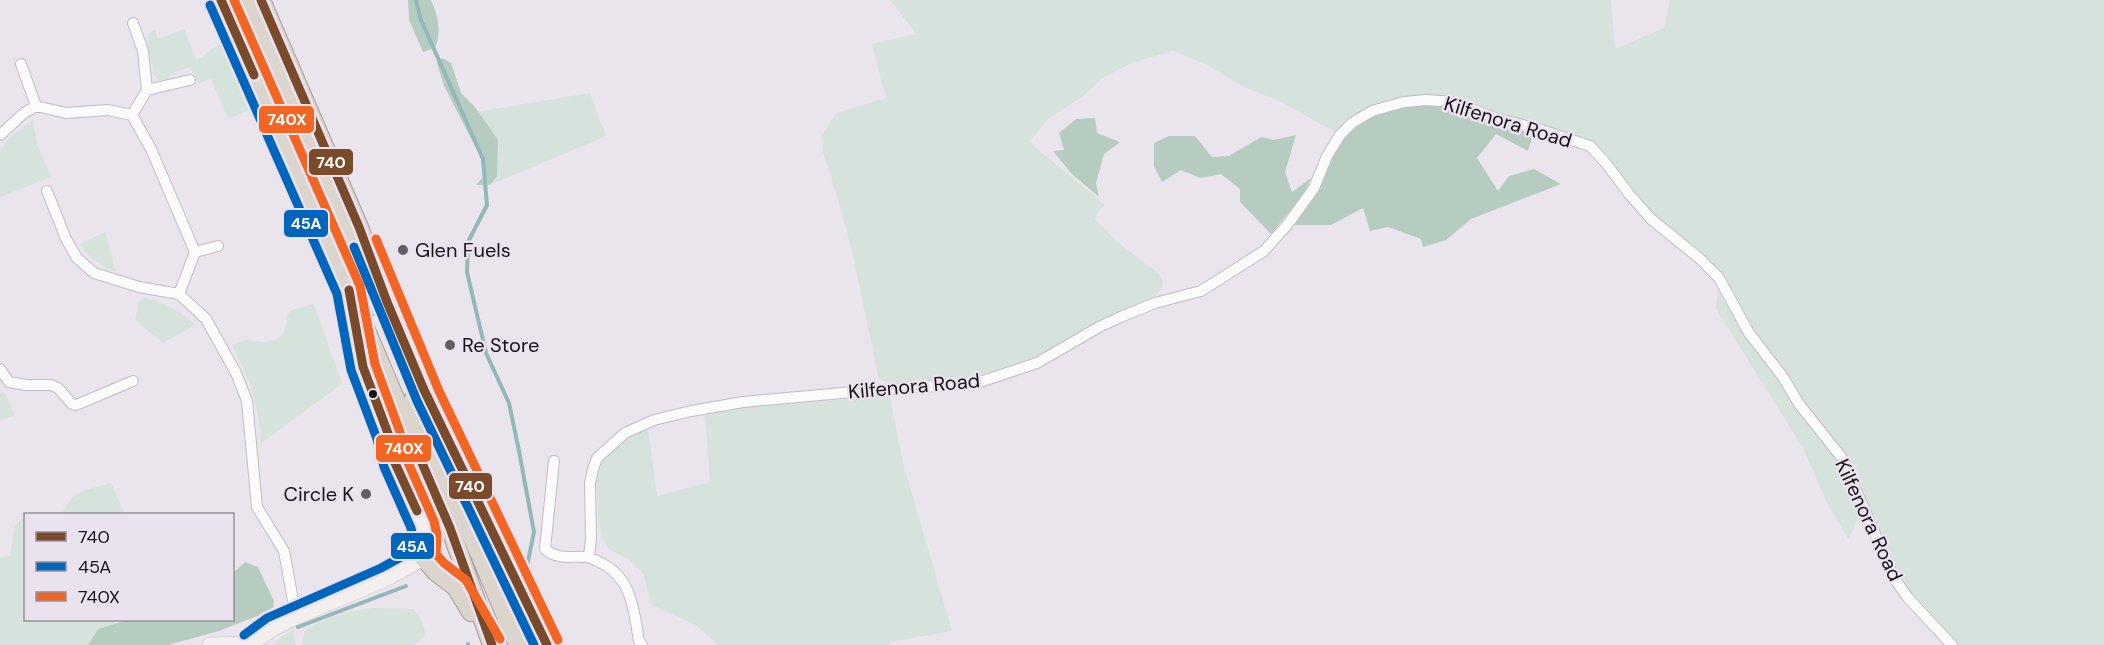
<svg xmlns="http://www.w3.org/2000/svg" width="2104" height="645" font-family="'DM Sans',sans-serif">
<rect width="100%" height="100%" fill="#eae5ec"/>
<path fill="#d6e2dc" d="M890,0H1611L1615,49L1664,28L1670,0H2104V645H1952L1908,598L1863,508L1848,539L1827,503L1803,448L1716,309L1719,278L1667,233L1590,146L1538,129L1372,111L1340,135L1279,101L1244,87L1207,65L1173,51L1131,63L1103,78L1082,97L1048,119L1029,142L1105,205L1099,210L1095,219C1113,238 1127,251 1149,266C1154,270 1160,273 1162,279C1165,288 1158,293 1152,299C1109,321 1065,347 1019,363C989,374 957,380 924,382C910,383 892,387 879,379L853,256L840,206L823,153L822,135L836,113L886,98L872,44L916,34Z
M184,29L196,60C206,56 211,47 221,44L249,110L228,119L211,79L199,83L195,78L190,67L172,73L166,81H159L154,75L147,41L149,33L155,30L158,39Z
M590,93L606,136L490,185L489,154L469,113Z
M33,120L37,144L51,177L0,197V150L9,138Z
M105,232L116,272C101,266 89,258 80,244Z
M145,298C165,303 180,310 195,325L163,343L135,320L139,302Z
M314,304L342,384L261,443C258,400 251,383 232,345L246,340L264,342L278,339L284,333L288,314L292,310Z
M0,392L5,393L15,415L0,420Z
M890,397L903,463L952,631L890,642V645H718L696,625L650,604L644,575L630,560L609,549L602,539L599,526L596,481V472L604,454L619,441L648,428L657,496L710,482L705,413L747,405Z
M111,483L125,514H62C74,488 85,491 111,483Z
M21,519H25L26,620H114L115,624L98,629L88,645H0V557L10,556L15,526Z
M373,608L413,609C419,615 427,627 424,636C422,640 416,642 413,645H302L304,631C326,617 347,611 373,608Z
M294,629L295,645H273L280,638Z"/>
<path fill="#b7ccc0" d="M408,0H431C438,16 442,31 435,48L423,52L409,20Z
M442,58L451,63L461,93L475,107L498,140L497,176L490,185H476L483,177L481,158L444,86L437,63Z
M1427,103L1452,104L1494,121L1529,133L1532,138L1528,151L1496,134L1477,158L1498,191L1509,176L1534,169L1561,184L1471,219L1446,240L1423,247L1421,239L1388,227L1370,231L1363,208L1331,225H1290C1312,187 1332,137 1373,116C1389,108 1409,106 1427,103Z
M1095,118L1097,133L1120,142L1104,154L1096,183L1099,197L1072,174L1053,151L1064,150L1059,133L1076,119Z
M1296,135L1285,172L1292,192L1311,178L1304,194L1271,234L1240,202V189L1221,174L1200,178L1181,170L1162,182L1154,166V143L1169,136H1195L1212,157L1229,156L1261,137L1274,140Z
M245,562L258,567L274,601L273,610L219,631L168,645H88L98,629L127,620H232L233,573Z"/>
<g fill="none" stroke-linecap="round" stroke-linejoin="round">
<path stroke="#92b8ba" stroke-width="4" d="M416,0L421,20L483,159L487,205L468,242L467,272L486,353L509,403L519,451L534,532L526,571
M298,627L406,586
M468,644V645"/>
<defs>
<path id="street" d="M21,64L36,106
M147,90L190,80
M132,115L147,90L143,51L133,23
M0,135L24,113L36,106L66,113L108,110L132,115L151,149L195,252L179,294
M47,191L66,239L77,258L94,273L139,287L179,294L206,319L236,373L247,401L257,507L284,551L296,617
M195,252L218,246
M0,369L9,382L26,385H51L58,388L72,404L76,405L133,381
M554,461L545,549C557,560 571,556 585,557C592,557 597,561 603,564C632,579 634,611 639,641L642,645
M589,557L591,538L590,483L593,469L597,458L625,433L654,420L691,411L743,402L853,392L977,383L1037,363L1099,327L1123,316L1155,303L1201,291L1264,251L1288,224L1314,188L1327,156L1340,135L1352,123L1372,111L1404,102L1427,100L1454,102L1495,118L1538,129L1590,146L1605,162L1629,194L1651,219L1699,258L1719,278L1749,333L1783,377L1799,404L1842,458L1894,578L1908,598L1952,645"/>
<path id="secondary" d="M210,645L251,644L272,629L296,617L386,579L424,558L425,536L422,524L401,473"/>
<path id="highway" d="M221,0L349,290L450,528L492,645
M244,0L323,177L376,306
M261,0L359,227L387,302L424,390L547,645
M377,382L385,410L395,463L401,473
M414,398L518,645
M424,558L436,572L456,587L471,612"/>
</defs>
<use href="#street" stroke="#c1bdc3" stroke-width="12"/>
<use href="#secondary" stroke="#c1bdc3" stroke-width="16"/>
<use href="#highway" stroke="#a69e97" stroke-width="20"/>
<use href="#street" stroke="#fcfbfc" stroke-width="10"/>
<use href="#secondary" stroke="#f2efee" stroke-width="15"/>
<use href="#highway" stroke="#dbd5cd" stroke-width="18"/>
<defs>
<path id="bus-1" d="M221,0L254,75
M261,0L359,227L387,302L424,390L547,645
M349,290L363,367L389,436L395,463L417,511
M422,463L450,528L492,645"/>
<path id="bus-2" d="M210,5L337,294L351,370L377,439L384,467L411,528L413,537L412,551L381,568L267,618L244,635
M354,247L417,401L534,645"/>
<path id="bus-3" d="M234,0L360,286L375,364L400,432L406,458L434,521L437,535L436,554L444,563L466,580L500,639
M376,239L439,391L558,640"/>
</defs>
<use href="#bus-1" stroke="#ebe2ef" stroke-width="14"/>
<use href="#bus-2" stroke="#ebe2ef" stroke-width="14"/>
<use href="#bus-3" stroke="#ebe2ef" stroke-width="14"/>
<use href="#bus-1" stroke="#7a4b2a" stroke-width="9"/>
<use href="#bus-2" stroke="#0065bd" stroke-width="9"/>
<use href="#bus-3" stroke="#f26522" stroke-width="9"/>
</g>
<g fill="#615d62" stroke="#ebe2ef" stroke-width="2">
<circle cx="403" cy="250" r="6"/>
<circle cx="450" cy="345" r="6"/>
<circle cx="366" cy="494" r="6"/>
</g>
<circle fill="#171418" stroke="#ebe2ef" stroke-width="2" cx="373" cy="394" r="5"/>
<g text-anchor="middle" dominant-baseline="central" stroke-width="5" stroke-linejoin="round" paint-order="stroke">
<g font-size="20" fill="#171418" stroke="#ebe2ef">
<text transform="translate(1508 122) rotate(17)">Kilfenora Road</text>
<text transform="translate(914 386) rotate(-5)">Kilfenora Road</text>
<text transform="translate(1869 520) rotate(65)">Kilfenora Road</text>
</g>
<g font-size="20" fill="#171418" stroke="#ebe2ef" text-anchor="start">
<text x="415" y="250">Glen Fuels</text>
<text x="462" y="345">Re Store</text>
<text x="354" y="494" text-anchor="end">Circle K</text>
</g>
</g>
<g stroke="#ebe2ef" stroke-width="2">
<rect x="258" y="105" width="57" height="29" rx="6" fill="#f26522"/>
<rect x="308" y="148" width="46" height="28" rx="6" fill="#7a4b2a"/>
<rect x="283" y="209" width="46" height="29" rx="6" fill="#0065bd"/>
<rect x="375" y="434" width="57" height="29" rx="6" fill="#f26522"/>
<rect x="448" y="472" width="45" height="28" rx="6" fill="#7a4b2a"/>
<rect x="390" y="532" width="45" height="28" rx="6" fill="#0065bd"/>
</g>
<g font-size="16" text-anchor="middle" font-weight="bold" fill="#fff">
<text x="287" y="125">740X</text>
<text x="331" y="168">740</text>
<text x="306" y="229">45A</text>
<text x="404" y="454">740X</text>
<text x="470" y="492">740</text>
<text x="412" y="552">45A</text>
</g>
<rect x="24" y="513" width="210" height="108" fill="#ebe2ef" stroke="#969099" stroke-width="1.5"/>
<rect x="36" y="532" width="30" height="9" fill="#7a4b2a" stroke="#969099" stroke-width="1.5"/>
<text x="78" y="543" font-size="18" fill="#171418">740</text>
<rect x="36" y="562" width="30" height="9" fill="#0065bd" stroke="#969099" stroke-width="1.5"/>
<text x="78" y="573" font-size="18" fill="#171418">45A</text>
<rect x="36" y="592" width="30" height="9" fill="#f26522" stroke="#969099" stroke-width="1.5"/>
<text x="78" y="603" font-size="18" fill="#171418">740X</text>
</svg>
